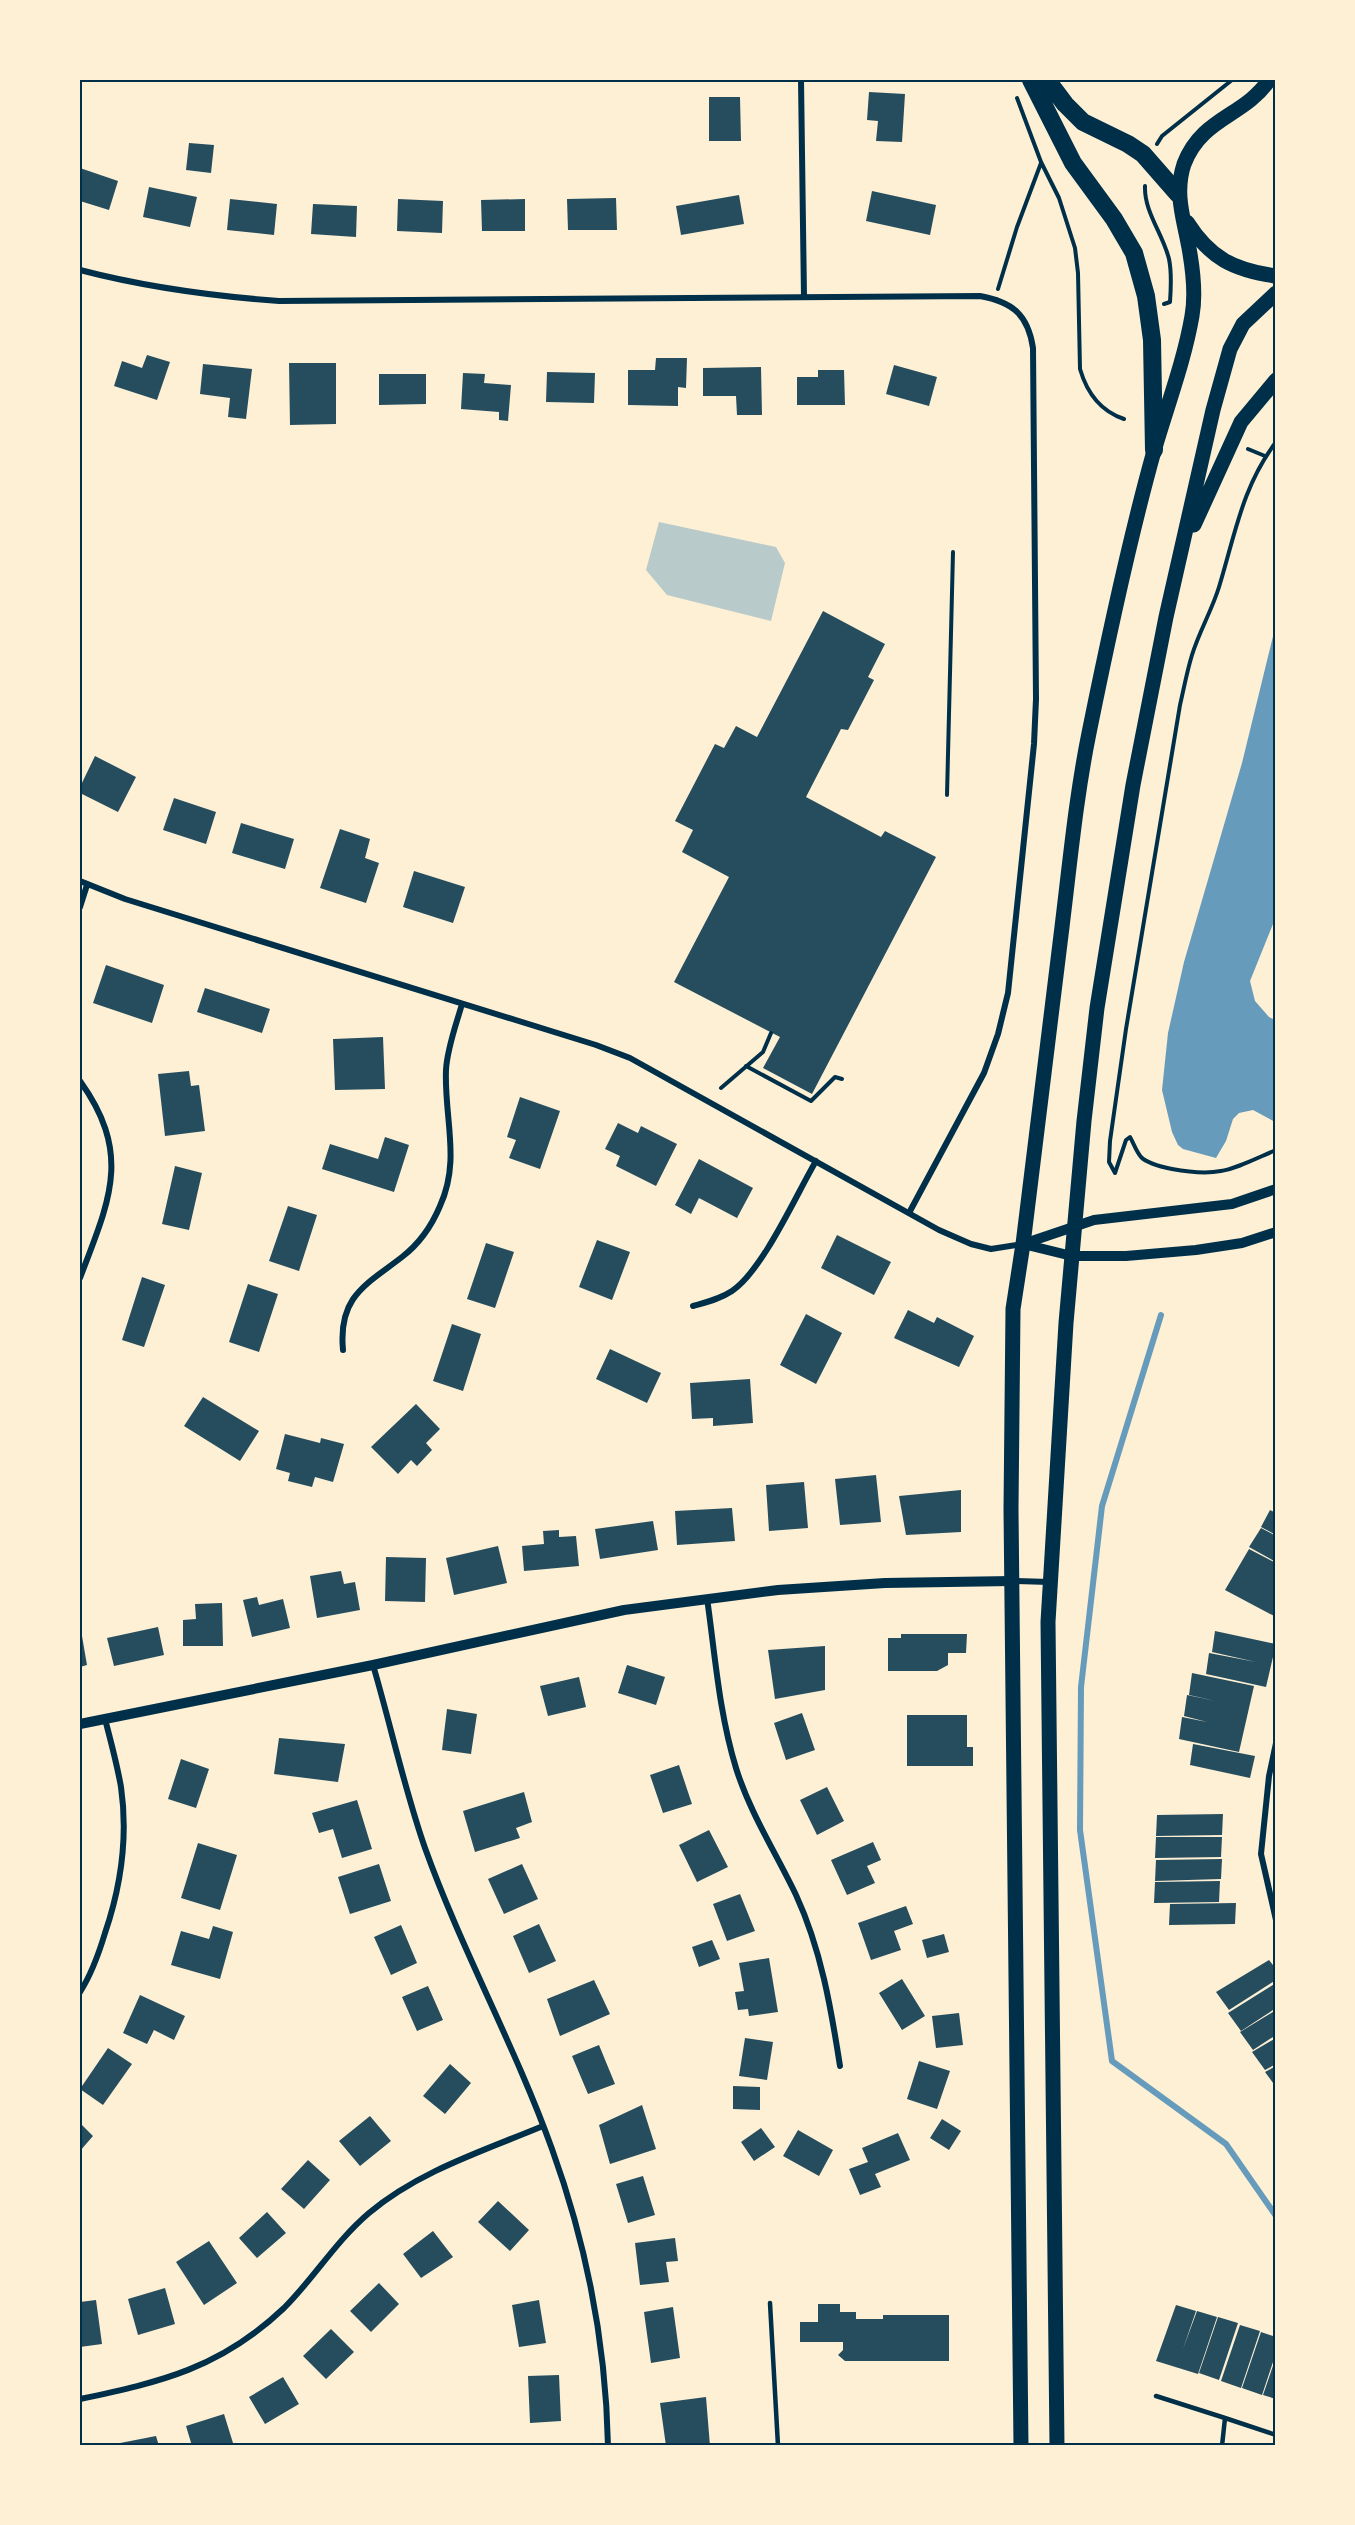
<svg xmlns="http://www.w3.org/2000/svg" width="1355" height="2525" font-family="'Sofia Sans Condensed',sans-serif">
<rect width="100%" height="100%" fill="#fdf0d5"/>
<path fill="#b9caca" d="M659,522L776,547L785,563L771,621L667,595L646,570Z"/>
<path fill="#669bbc" d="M1275,628V919L1250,981L1255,1001L1269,1017L1275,1020V1122L1253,1110L1239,1113L1233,1119L1226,1141L1216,1158L1183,1149L1178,1145L1172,1132L1162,1090L1168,1033L1184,962L1242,763Z"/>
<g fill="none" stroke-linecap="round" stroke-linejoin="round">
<path stroke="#669bbc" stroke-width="6" d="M1161,1315L1102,1506L1081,1687L1080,1830L1112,2061L1226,2144L1276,2216"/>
</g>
<path fill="#264d5e" d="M869,92L905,94L902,142L876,141L878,121L867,120Z
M709,97H740L741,141H709Z
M189,143L214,145L211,173L186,170Z
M80,168L118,181L109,210L80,201Z
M149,187L197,197L190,227L143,217Z
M872,191L936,205L930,235L866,221Z
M739,195L744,224L681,235L676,206Z
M616,198L617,230H568L567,199Z
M230,199L277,204L274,235L227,230Z
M398,199L443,201L442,233L397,231Z
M525,199V231H482L481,200Z
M313,204L357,206L356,237L311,234Z
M147,355L170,362L157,400L114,386L122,361L142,368Z
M656,358H687L686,388L678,387V406L628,405V370H655Z
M289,363H336V424L290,425Z
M203,364L252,369L246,419L228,417L230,398L200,394Z
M894,365L937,377L929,406L886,394Z
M761,367L762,415H737L736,396H703V368Z
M818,370H844L845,405H797V377H818Z
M547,372L595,373L594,403L546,402Z
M463,373L485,374L484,383L511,385L508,421L499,420V412L461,409Z
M379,374H426V404L379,405Z
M823,611L885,644L868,677L874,680L848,730L841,729L806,797L881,837L885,831L936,857L812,1094L763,1068L780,1037L674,982L729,877L682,852L693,830L675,821L715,744L724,748L736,726L757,737Z
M95,756L136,777L118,812L80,793V787Z
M174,798L216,812L206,844L163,830Z
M241,823L294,839L285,869L232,853Z
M340,829L370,839L365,858L379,863L366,903L320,888Z
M414,871L465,887L453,923L403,907Z
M106,965L164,985L152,1023L93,1003Z
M205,988L270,1009L262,1033L197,1012Z
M383,1037L385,1089L335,1090L333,1039Z
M189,1071L191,1086L199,1085L205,1131L165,1136L158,1074Z
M520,1097L560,1111L540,1169L509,1158L516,1140L507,1137Z
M618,1123L638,1133L641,1126L677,1144L656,1186L616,1166L620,1156L605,1149Z
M385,1137L409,1145L394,1192L322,1169L330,1144L378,1159Z
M699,1159L753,1188L737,1218L699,1198L691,1214L675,1205Z
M175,1166L202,1173L189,1230L162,1224Z
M288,1206L317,1215L299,1271L269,1261Z
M837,1235L891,1262L874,1295L821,1268Z
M597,1240L630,1252L612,1300L579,1287Z
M486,1243L514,1252L495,1308L467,1299Z
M142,1277L165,1285L144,1347L122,1340Z
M248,1284L278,1294L259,1352L229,1342Z
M908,1310L934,1323L937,1317L974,1336L959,1367L894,1338Z
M806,1314L842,1333L816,1384L780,1365Z
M452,1324L481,1334L463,1391L433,1381Z
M610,1349L661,1373L647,1403L596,1379Z
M750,1379L753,1423L713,1426V1418L692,1419L690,1383Z
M203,1397L259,1431L240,1461L184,1426Z
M416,1404L440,1429L426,1443L432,1450L417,1466L411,1460L398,1474L371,1447Z
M285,1434L320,1443L321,1438L344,1444L333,1482L315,1477L312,1487L288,1481L290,1473L276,1469Z
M876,1475L881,1522L840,1525L835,1479Z
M804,1482L808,1528L769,1531L766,1485Z
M961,1490V1532L906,1535L899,1496Z
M732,1508L735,1541L677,1545L675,1511Z
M1270,1510L1276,1513V1535L1261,1527Z
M653,1521L658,1550L600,1559L595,1529Z
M1261,1528L1276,1536V1562L1249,1547Z
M559,1530V1537L576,1536L579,1566L524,1571L522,1546L544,1544L543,1531Z
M498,1546L507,1583L454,1595L446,1558Z
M1249,1549L1276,1563V1617L1225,1590Z
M386,1557L426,1558L425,1602L385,1601Z
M341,1571L344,1584L355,1582L360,1610L317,1618L310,1576Z
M257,1597L259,1605L283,1599L290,1628L252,1637L243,1600Z
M222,1603L223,1646H183V1620L196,1619L195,1604Z
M158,1627L164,1655L114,1666L107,1638Z
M1215,1631L1276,1644L1266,1687L1206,1674L1209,1653L1256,1662L1212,1652Z
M901,1634H967L966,1653H948V1665L937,1671H888V1638H901Z
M80,1636H82L87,1665L80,1667Z
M825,1646V1690L775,1699L768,1650Z
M627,1665L665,1677L656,1705L618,1693Z
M1192,1673L1254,1686L1239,1752L1179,1739L1182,1717L1207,1722L1184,1716L1187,1695L1216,1701L1189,1695Z
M579,1677L586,1707L548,1716L540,1686Z
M447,1709L477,1714L471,1754L442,1750Z
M802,1713L815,1750L786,1760L774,1723Z
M907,1715H967V1747H973V1766H907Z
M279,1738L345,1744L338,1782L274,1774Z
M1193,1744L1255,1756L1250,1778L1190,1765Z
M181,1759L209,1769L196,1808L168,1799Z
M679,1765L692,1804L663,1813L650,1775Z
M827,1787L844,1821L817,1835L800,1800Z
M524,1792L532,1822L516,1828L520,1838L475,1852L463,1811Z
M357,1800L372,1849L342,1858L333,1829L319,1833L312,1813Z
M1223,1814L1222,1835L1156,1836L1157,1815Z
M709,1830L728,1867L697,1882L679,1845Z
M1156,1837H1222L1221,1857L1155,1858Z
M873,1842L881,1860L867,1866L875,1883L847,1895L831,1860Z
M198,1843L237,1855L220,1910L181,1898Z
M1222,1859L1221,1879L1155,1881L1156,1860Z
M379,1864L391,1901L350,1914L338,1877Z
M522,1864L538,1899L504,1914L488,1879Z
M1220,1881L1219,1902L1154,1903L1155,1882Z
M740,1894L755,1931L727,1941L713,1904Z
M1236,1903L1235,1924L1169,1925L1170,1904Z
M906,1906L913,1924L894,1931L901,1950L871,1960L858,1923Z
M539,1924L556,1961L529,1973L513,1936Z
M401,1925L417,1963L391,1975L374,1937Z
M213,1926L233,1932L220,1979L171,1965L181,1931L209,1939Z
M944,1934L949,1952L927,1958L922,1940Z
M712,1940L720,1959L699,1967L692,1947Z
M769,1958L778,2012L749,2016L748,2009L738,2010L735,1992L744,1991L739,1963Z
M1269,1960L1276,1969V1980L1229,2010L1216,1992Z
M902,1979L925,2016L902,2030L879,1993Z
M594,1980L610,2014L560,2036L547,1999Z
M1276,1983V2008L1241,2031L1228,2013Z
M428,1986L443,2020L417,2031L402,1997Z
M140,1995L185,2016L174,2040L154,2030L147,2044L123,2033Z
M1276,2010V2035L1253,2050L1240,2032Z
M959,2013L963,2045L936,2048L932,2016Z
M745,2038L773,2042L767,2080L739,2076Z
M1276,2038V2064L1265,2070L1252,2052Z
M599,2045L615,2084L588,2094L572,2056Z
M108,2048L132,2064L103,2105L80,2089Z
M919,2061L950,2071L937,2109L907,2099Z
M450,2064L471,2083L445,2114L423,2096Z
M1276,2066V2087L1265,2072Z
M733,2086L760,2087V2110L733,2109Z
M642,2105L656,2149L610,2164L599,2125Z
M370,2116L391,2141L360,2166L339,2141Z
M942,2119L961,2131L949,2150L930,2138Z
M80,2123L93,2136L80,2151Z
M761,2128L775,2147L754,2161L741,2142Z
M798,2130L833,2150L819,2176L783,2156Z
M898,2133L910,2160L875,2174L881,2187L860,2195L849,2169L868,2162L862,2148Z
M308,2160L330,2180L304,2209L281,2189Z
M643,2176L655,2215L628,2223L616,2184Z
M498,2201L529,2230L510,2251L478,2222Z
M267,2212L286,2233L257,2258L239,2238Z
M433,2231L453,2257L421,2278L403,2254Z
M675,2238L678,2261L666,2262L669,2282L640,2285L635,2243Z
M209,2241L237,2283L204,2305L176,2262Z
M379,2283L399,2304L371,2332L350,2311Z
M165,2288L175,2324L138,2335L128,2299Z
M96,2300L102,2344L80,2347V2302Z
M539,2300L546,2343L519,2347L512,2305Z
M818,2304H840V2312H856V2319H883V2315H949V2361H845L838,2355L843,2350V2342H800V2322H818Z
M1176,2305L1196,2311L1183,2349L1197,2311L1217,2317L1198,2374L1156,2361Z
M673,2307L680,2358L651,2363L644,2312Z
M1218,2317L1238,2323L1219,2380L1199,2373Z
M1240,2325L1260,2331L1241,2388L1221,2381Z
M331,2329L354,2352L326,2379L303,2356Z
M1261,2332L1276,2337V2353L1262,2395L1242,2388Z
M1275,2360H1276V2399L1263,2395Z
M559,2375L561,2421L530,2423L528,2376Z
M283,2377L299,2404L265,2424L249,2397Z
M706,2397L710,2446H666L660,2403Z
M224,2414L233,2443L226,2446H192L186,2426Z
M156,2436L159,2446H115V2444Z"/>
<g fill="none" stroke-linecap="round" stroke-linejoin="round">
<path stroke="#003049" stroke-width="4" d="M1017,98L1041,162L1059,198L1075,248L1078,273L1080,369C1087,393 1100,411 1124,419
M1157,144L1162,136L1232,80
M1145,186C1144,212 1163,234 1169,259C1172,273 1171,288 1170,302L1164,304
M998,289L1017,227L1041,163
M1248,449L1265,456
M947,795L953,552
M746,1066L811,1101L835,1077L842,1079
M721,1088L763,1052L771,1033
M1115,1173L1109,1162L1110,1141L1126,1029L1180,705C1184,688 1187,671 1192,655C1199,632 1212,610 1219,587C1235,535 1242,487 1276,442
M1115,1173L1126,1140L1130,1137C1134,1144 1136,1151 1141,1157C1148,1164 1162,1167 1172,1169C1221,1178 1232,1169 1276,1150"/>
<path stroke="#003049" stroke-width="4.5" d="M770,2303L778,2446
M1156,2396L1225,2418L1222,2446
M1225,2418L1276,2435"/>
<path stroke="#003049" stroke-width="6" d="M801,80L804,297
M80,270C145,287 211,296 279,301L980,296C1013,302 1028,315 1033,348L1036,699L1034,744L1008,993L998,1034L984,1073L909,1213
M80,881L125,899L596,1045L630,1058L939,1230L971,1244L991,1249L1023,1244
M80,907L87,885
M80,1081C133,1155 109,1201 80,1278
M693,1306C707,1302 720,1299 732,1291C763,1270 796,1195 816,1161
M343,1350C338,1296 366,1285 402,1257C419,1244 432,1225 440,1206C461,1160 444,1118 446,1070C447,1049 456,1025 462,1004
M1013,1581L1050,1582
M707,1598C715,1654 719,1713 736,1768C750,1813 776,1853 796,1895C821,1949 831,2008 840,2066
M373,1665C391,1726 404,1788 425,1848C462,1951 515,2046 552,2149C586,2243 606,2345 608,2446
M1276,1743L1269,1776L1261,1854L1276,1920
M80,1992C91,1975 99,1953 105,1933C121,1886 128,1836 121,1787C117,1764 111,1742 105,1719
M80,2399C161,2382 221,2368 284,2308C314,2278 336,2241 369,2213C419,2171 483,2151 543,2126"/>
<path stroke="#003049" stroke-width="10" d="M1023,1244L1094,1220L1232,1204L1276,1189
M1023,1244L1072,1256H1126L1196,1250L1242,1243L1276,1232
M80,1724L373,1665L624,1610L778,1590L885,1583L1012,1581"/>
<path stroke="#003049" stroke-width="15" d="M1187,222C1210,258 1233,270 1276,276
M1194,525L1241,422L1276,380
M1021,2446L1011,1509L1013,1309L1023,1244C1036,1138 1049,1033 1062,927C1070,862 1076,797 1089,733C1108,639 1128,544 1154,451C1167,406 1184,362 1192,316C1196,294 1193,270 1189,248C1184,219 1174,194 1184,164C1202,117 1244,117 1269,80
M1057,2446L1048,1622L1066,1323L1084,1121L1097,1008L1133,785L1166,617L1213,410L1230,349L1243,324L1276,293"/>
<path stroke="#003049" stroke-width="18" d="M1031,80L1073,163L1114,219L1134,253L1146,296L1152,340L1154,450
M1047,80L1065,104L1083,122L1128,144L1143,154L1178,194"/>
</g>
<rect width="1355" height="2525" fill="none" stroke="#fdf0d5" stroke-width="162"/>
<rect x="81" y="81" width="1193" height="2363" fill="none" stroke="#003049" stroke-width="2"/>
</svg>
